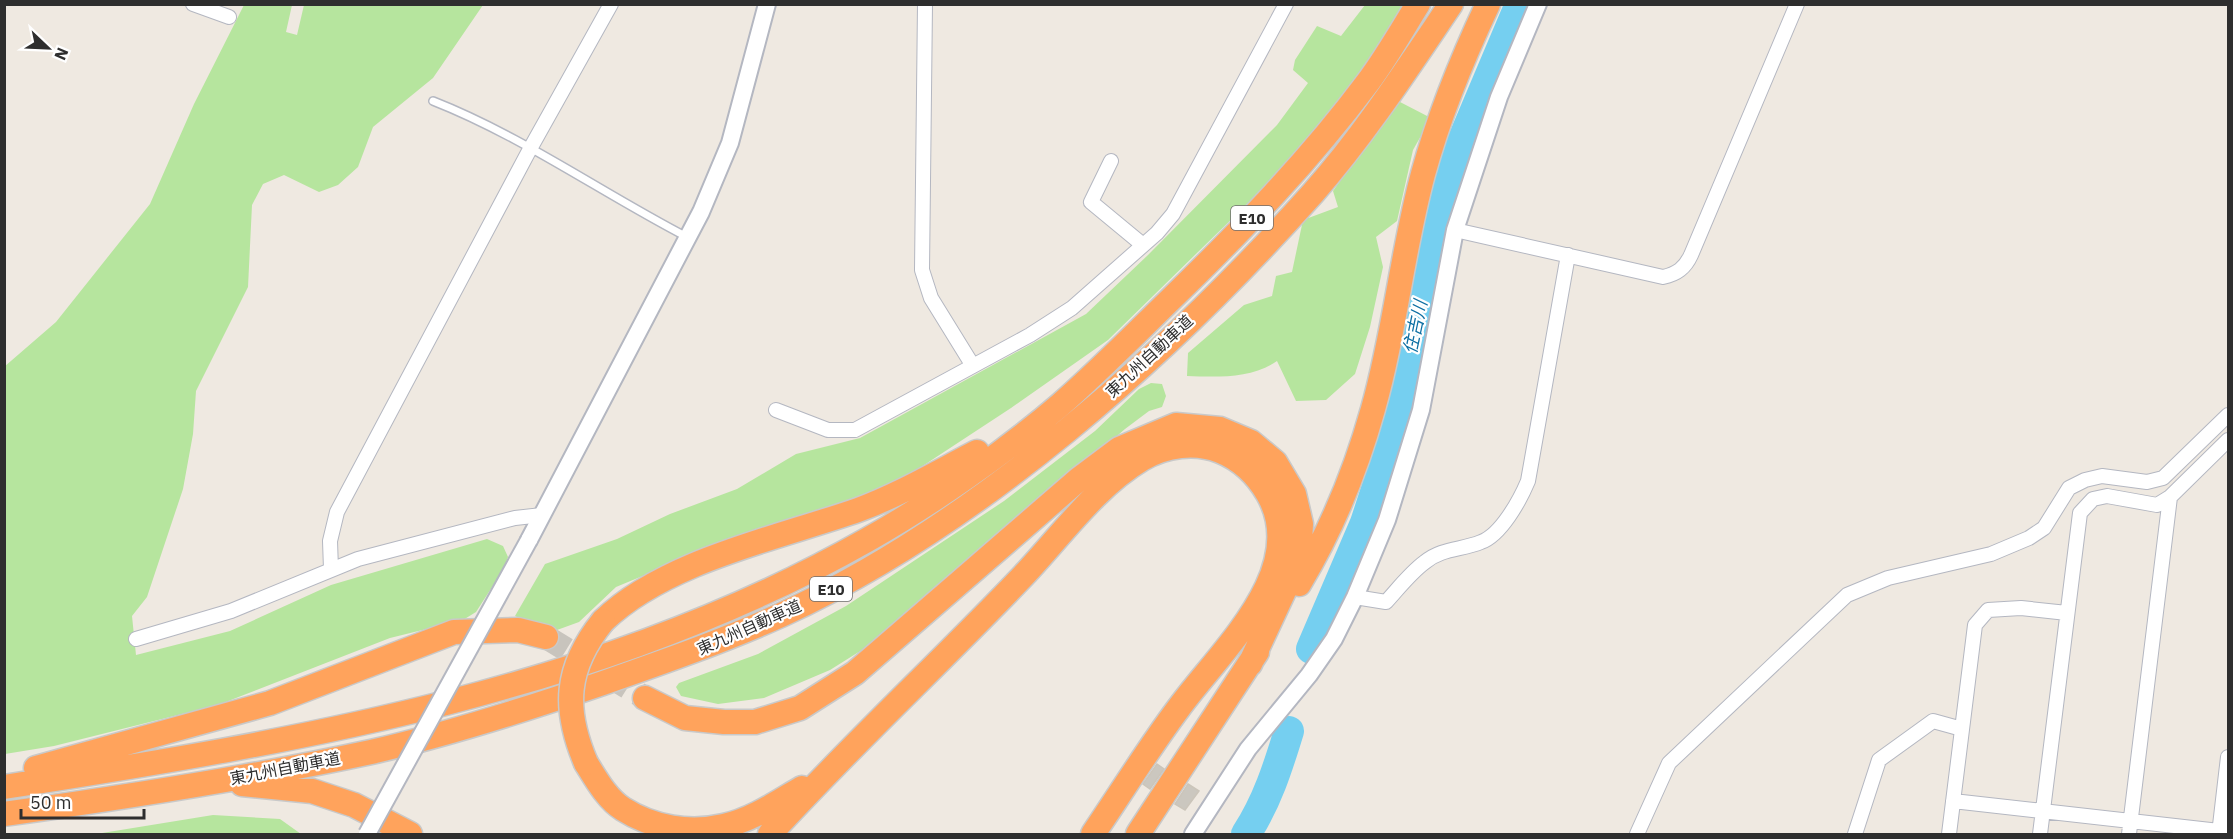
<svg xmlns="http://www.w3.org/2000/svg" width="2233" height="839" font-family="'IBM Plex Sans','Noto Sans JP',sans-serif">
<rect width="100%" height="100%" fill="#efe9e1"/>
<path fill="#b6e59e" d="M244,5H292L286,32L297,35L304,5H483L433,78L373,127L358,167L338,185L319,192L284,175L263,184L252,205L248,287L196,391L193,434L183,489L147,597L132,616L136,655L230,631L331,585L487,539L503,546L508,557L503,570L476,612L463,620L390,638L218,705L54,746L5,754L4,367L56,322L150,204L194,104Z
M1365,5H1408L1367,70L1285,165L1243,208L1108,340L1011,408L880,494L674,563L616,587L579,622L557,630L532,624L515,616L545,564L617,539L670,514L737,489L796,454L860,438L1086,314L1148,255L1277,125L1308,83L1293,70L1295,60L1317,26L1341,36Z
M1400,102L1431,118L1413,150L1397,221L1376,237L1383,267L1370,327L1355,374L1326,400L1296,401L1277,361C1251,379 1217,377 1187,376L1188,353L1244,305L1272,296L1276,276L1292,272L1303,220L1338,207L1333,191L1389,112Z
M1151,383L1162,384L1166,396L1162,407L1149,411L1125,429L889,633L830,670L764,698L718,704L681,696L676,687L679,683L758,654L846,606L1004,501L1095,431L1139,389Z
M213,815L280,819L301,834H96Z"/>
<g fill="none" stroke-linecap="round" stroke-linejoin="round">
<path stroke="#75cff0" stroke-width="30" d="M1311,649L1365,523L1393,437L1432,242L1454,160L1520,4
M1246,834C1267,802 1278,767 1289,731"/>
</g>
<path fill="#cbc7bf" stroke="#cbc5ba" stroke-width="1.5" d="M1157,764L1164,769L1150,789L1143,784Z
M1188,784L1199,791L1185,810L1175,804Z"/>
<g fill="none" stroke-linecap="round" stroke-linejoin="round">
<path stroke="#c8c4bd" stroke-width="24" stroke-dasharray="24 12" stroke-linecap="butt" d="M546,637L645,698"/>
<defs>
<path id="service" d="M433,101C522,136 602,193 687,237"/>
<path id="minor" d="M193,4L229,17
M925,4L922,270L931,298L973,366
M1111,161L1091,202L1143,245
M1455,230L1663,277C1677,274 1685,268 1691,255L1797,4
M776,410L828,430H855L1030,335L1072,308L1157,233L1173,214L1286,4
M331,569L330,541L337,512L530,149L611,4
M1355,597L1386,602C1398,589 1410,573 1425,562C1442,548 1462,550 1481,542C1501,535 1520,500 1528,481L1568,255
M136,639L231,611L358,559L515,518L542,515
M1953,801L2228,832
M1637,834L1669,763L1847,595L1888,578L1991,554L2029,538L2044,528L2069,488L2085,480L2102,476L2147,482L2163,478L2228,415
M1855,834L1879,760L1933,721L1962,729
M1949,834L1975,625L1988,610L2021,608L2067,613
M2040,834L2080,513L2093,499L2107,496L2157,505L2170,497L2228,440
M2129,834L2170,497
M2219,834L2228,757"/>
<path id="tertiary" d="M529,540L701,212L730,143L767,4
M1193,834L1248,749L1309,675L1334,639L1355,597L1387,520L1421,410L1455,230L1499,97L1538,4"/>
<path id="motorway" d="M1299,584C1332,529 1356,470 1373,409C1395,332 1402,251 1423,174C1439,116 1462,59 1488,4
M603,621C665,561 778,538 858,510C899,495 938,472 977,452
M645,698L685,718L724,722H755L800,708L855,673L1079,479L1119,449L1176,425L1220,429L1251,442L1275,462L1294,494L1301,524L1299,559L1250,664
M586,763C596,779 607,799 623,809C653,828 690,834 724,826C752,820 778,802 802,788
M36,768L270,703L454,632L518,630L546,637
M242,784L312,791L354,805L410,834
M4,787C300,741 603,690 867,540C931,504 1004,453 1060,405C1098,372 1133,336 1170,300C1240,232 1309,161 1368,82C1386,58 1402,30 1418,4
M4,814C127,797 250,778 371,752C450,734 527,709 603,683C663,662 723,641 781,615C978,525 1169,354 1313,193C1364,135 1407,69 1451,4
M770,834C851,745 940,663 1023,576C1061,536 1095,487 1142,459C1165,445 1196,441 1220,451C1240,459 1257,475 1268,494C1312,571 1219,652 1178,709C1148,749 1121,793 1093,834
M1138,834L1257,652"/>
</defs>
<use href="#service" stroke="#b4b7c1" stroke-width="10"/>
<use href="#minor" stroke="#b4b7c1" stroke-width="16"/>
<use href="#tertiary" stroke="#b4b7c1" stroke-width="20"/>
<use href="#motorway" stroke="#c9c9c9" stroke-width="27"/>
<use href="#service" stroke="#fff" stroke-width="7"/>
<use href="#minor" stroke="#fff" stroke-width="14"/>
<use href="#tertiary" stroke="#fff" stroke-width="16"/>
<use href="#motorway" stroke="#ffa35c" stroke-width="24"/>
<defs>
<path id="tertiary-bridge" d="M367,834L529,540"/>
<path id="motorway-bridge" d="M586,763C563,709 565,668 603,621"/>
</defs>
<use href="#tertiary-bridge" stroke="#b4b7c1" stroke-width="20" stroke-linecap="butt"/>
<use href="#motorway-bridge" stroke="#c9c9c9" stroke-width="27" stroke-linecap="butt"/>
<use href="#tertiary-bridge" stroke="#fff" stroke-width="16"/>
<use href="#motorway-bridge" stroke="#ffa35c" stroke-width="24"/>
</g>
<g text-anchor="middle" dominant-baseline="central" stroke-width="4.5" stroke-linejoin="round" paint-order="stroke">
<g fill="#fff" stroke="#6d6d6d" stroke-width="1.5">
<rect x="1231" y="206" width="42" height="24" rx="4.5"/>
<rect x="810" y="577" width="42" height="24" rx="4.5"/>
</g>
<g font-size="15" font-weight="bold" fill="#2e2e2e">
<text x="1252" y="218">E10</text>
<text x="831" y="589">E10</text>
</g>
<g font-size="16" fill="#2e2e2e" stroke="#fff">
<text transform="translate(1149 356) rotate(-43)">東九州自動車道</text>
<text transform="translate(749 627) rotate(-24)">東九州自動車道</text>
<text transform="translate(285 768) rotate(-11)">東九州自動車道</text>
</g>
<g font-size="18" font-style="italic" fill="#0d6fa3" stroke="#fff">
<text transform="translate(1415 327) rotate(-78)">住吉川</text>
</g>
</g>
<rect width="2233" height="839" fill="none" stroke="#2e2e2e" stroke-width="12"/>
<g transform="translate(48 48) rotate(113)" stroke="#ffffff" stroke-width="4.5" paint-order="stroke">
<path d="M0-4.5L10 22L0 15L-10 22Z" fill="#2e2e2e"/>
<text y="-9" font-size="16" font-weight="bold" text-anchor="middle" fill="#2e2e2e">N</text>
</g>
<path d="M21 809v9h123v-9" fill="none" stroke="#2e2e2e" stroke-width="3"/>
<text x="30" y="809" font-size="18" fill="#2e2e2e" stroke="#ffffff" stroke-width="4.5" paint-order="stroke">50 m</text>
</svg>
